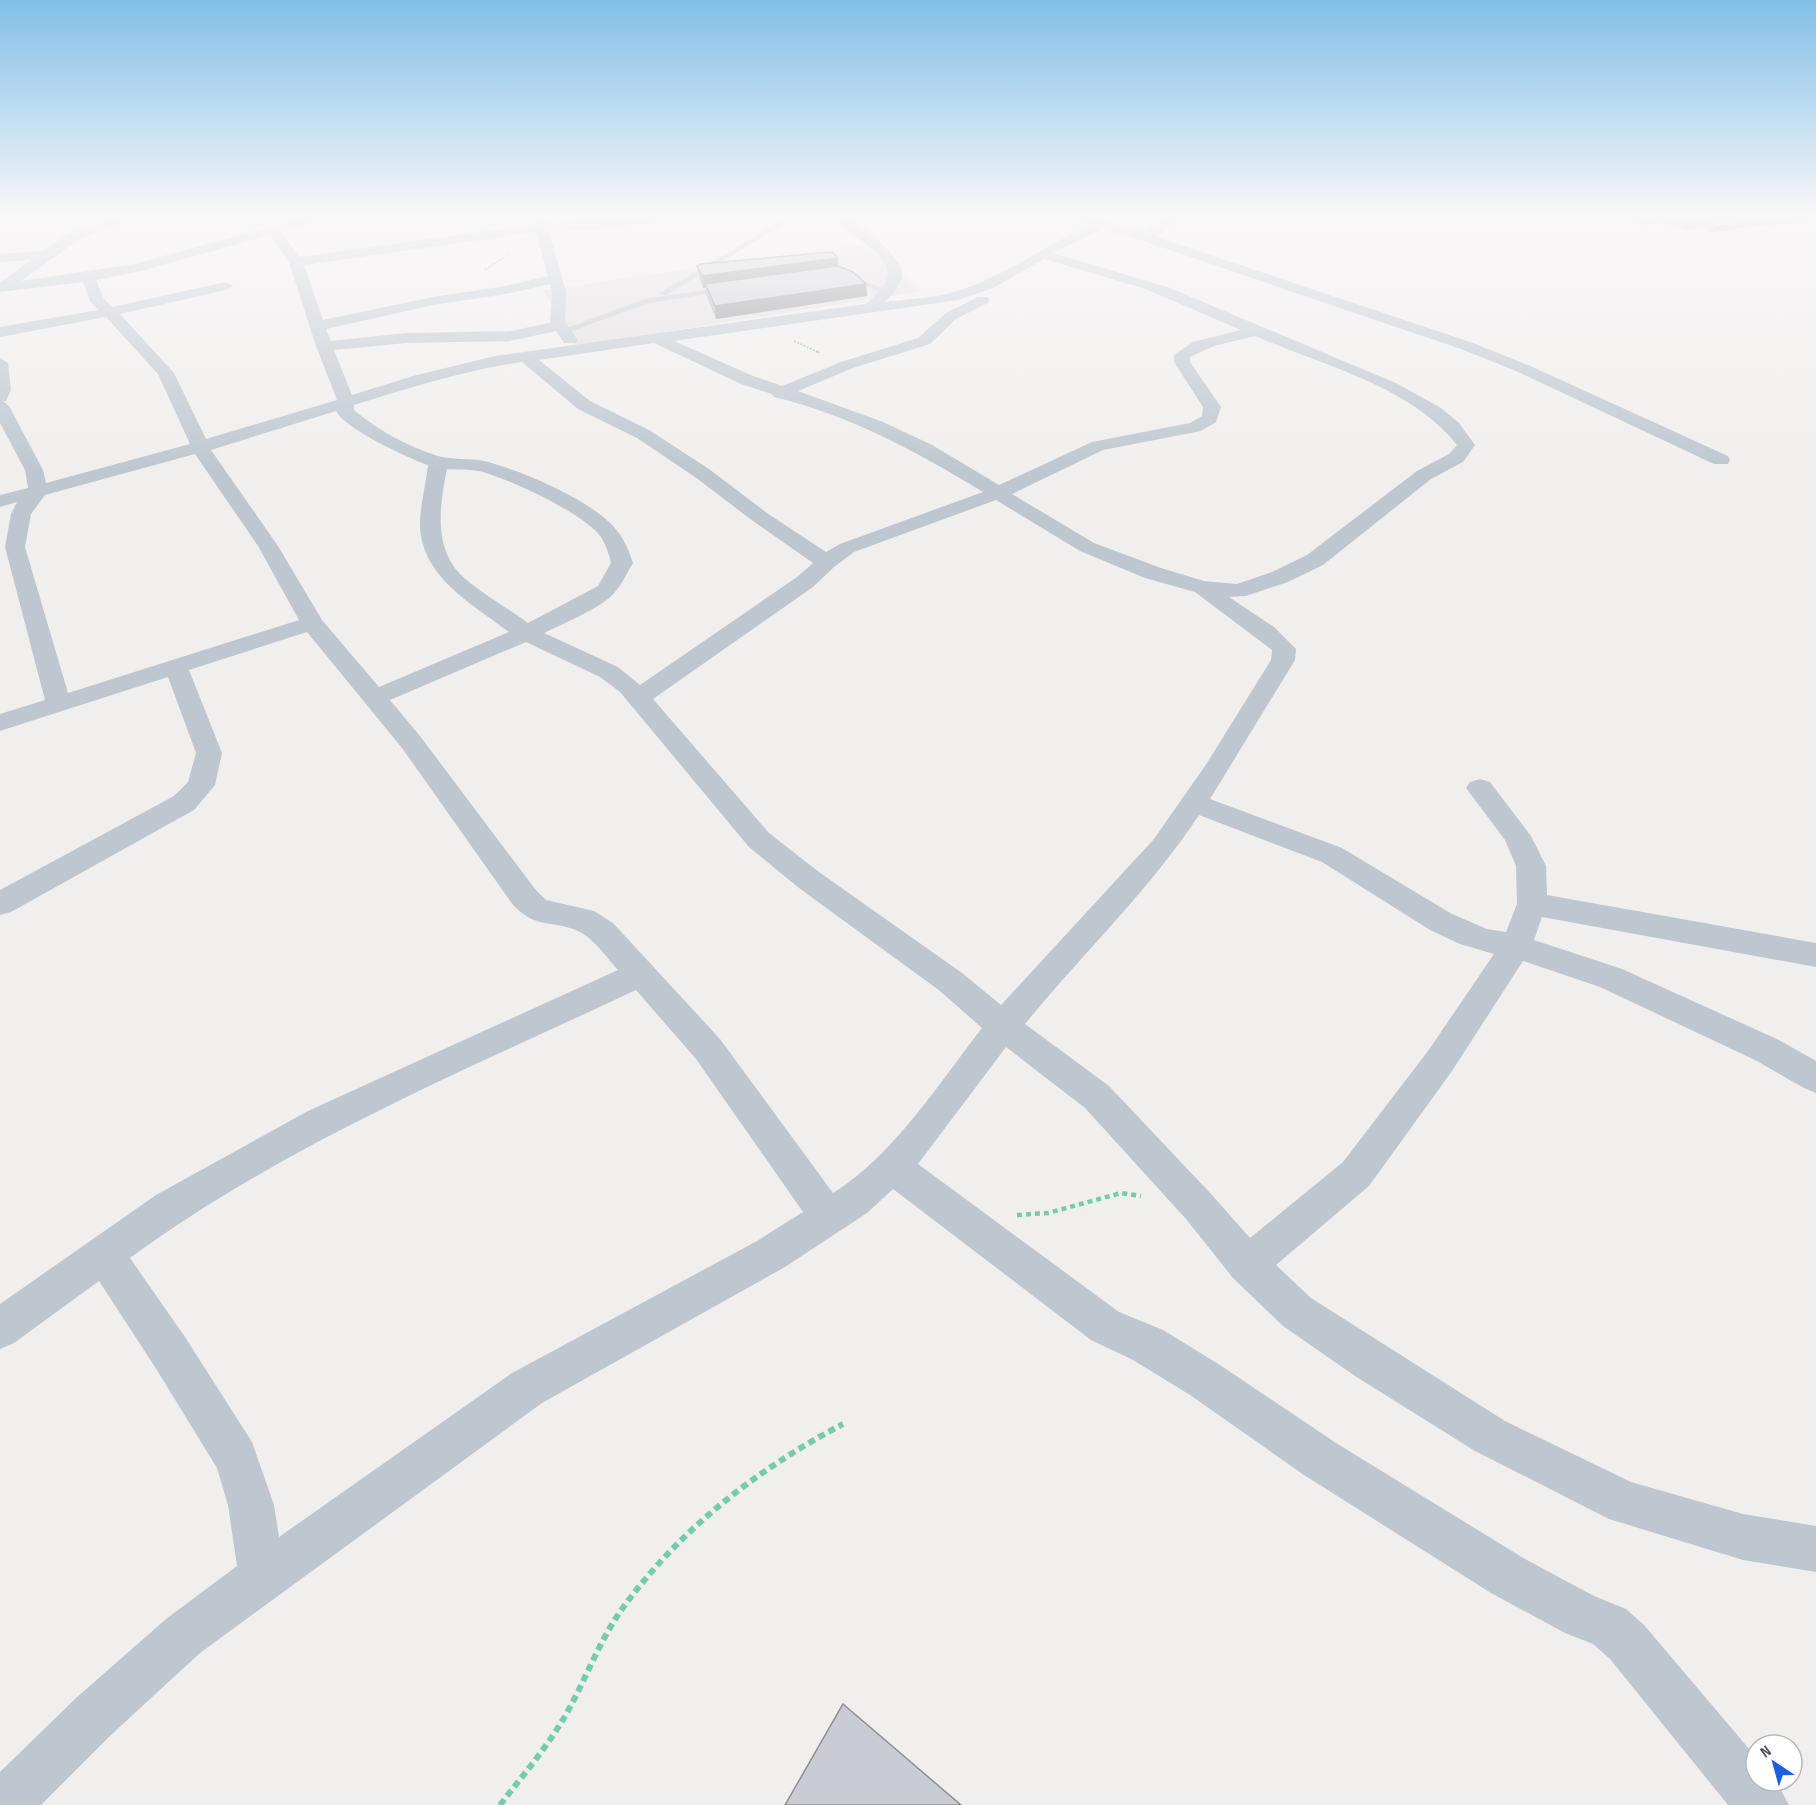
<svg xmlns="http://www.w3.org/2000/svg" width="1816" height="1805" font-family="'Sofia Sans Condensed',sans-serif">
<rect width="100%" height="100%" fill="#f1eeee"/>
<path fill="#e2dfe0" d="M862,244L922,291L576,346L543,290Z"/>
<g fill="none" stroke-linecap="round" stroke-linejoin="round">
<path stroke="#74cca8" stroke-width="1.5" stroke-dasharray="2 1.5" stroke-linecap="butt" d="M485,270L509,254
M794,341L820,353"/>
<path stroke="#74cca8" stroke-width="2" stroke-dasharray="3 1.5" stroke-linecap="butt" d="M816,351L820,353"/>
<path stroke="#74cca8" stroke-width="4.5" stroke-dasharray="5 4" stroke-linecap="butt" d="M1017,1215L1048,1213L1121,1193L1141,1196"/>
<path stroke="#74cca8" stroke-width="6" stroke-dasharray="7 4.5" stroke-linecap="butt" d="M500,1805C524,1774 550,1744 569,1709C587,1676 600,1640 622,1609C680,1529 756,1470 843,1424"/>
<path fill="#bec7d0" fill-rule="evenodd" d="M786,218H794L665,296L658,294Z
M842,274H846L890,291L883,293L842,276Z
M725,287L728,291L649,303L566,333L559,331L645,299Z"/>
<path fill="#bec7d0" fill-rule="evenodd" d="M115,218H134L78,240L21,281L135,264L302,218H324L281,232L300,257L534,224L533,218H545L547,223L662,218L656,222L598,229L549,231L566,292L565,322L578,340L576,343H564L556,331L510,341L406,343L334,350L352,395L413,376L495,356L866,304C872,298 881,291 885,283C901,258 846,234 833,218C837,218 844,217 847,218C861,223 903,259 902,274C902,285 892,294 885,302C909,299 936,298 958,291C1005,276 1046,245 1090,225L1079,222L1077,218L1103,220L1146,233L1165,218H1179L1157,237L1473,343L1528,365L1728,456L1730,460L1728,464H1714L1516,371L1461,349L1143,241L1103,229L1053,253L1170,288L1398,384L1441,408L1459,423L1475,445L1463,462L1431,479L1323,565L1288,582L1246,596L1229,597L1274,627L1296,649L1295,660L1210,799L1342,848L1452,914L1487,929L1506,932L1517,904L1516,866L1505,840L1466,788L1470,782L1480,779L1490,782L1531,836L1546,866L1547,895L1816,943V967L1542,917L1534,940L1622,969L1779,1040L1816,1061V1093L1804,1088L1755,1060L1600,987L1523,961L1452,1071L1369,1186L1276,1265L1311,1298L1505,1421L1631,1482L1743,1514L1816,1526V1572L1743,1560L1609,1519L1475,1451L1355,1376L1283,1326L1233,1278L1186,1219L1085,1108L1006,1047L918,1164L1119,1312L1163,1330L1220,1365L1336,1443L1525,1559L1594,1596L1626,1609L1644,1625L1756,1757V1781H1776L1789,1805H1728L1610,1659L1593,1644L1565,1633L1491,1593L1304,1475L1190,1395L1133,1360L1091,1340L893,1189L867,1213L785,1267L542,1403L200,1653L112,1734L41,1805H0V1772L76,1698L166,1619L237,1566L228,1505L217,1468L155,1367L99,1281L14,1343L0,1349V1304L156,1195L308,1111L618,970C605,956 592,935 573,929C546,920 536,928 513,905L402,748L307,632L189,670L222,753L215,785L194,810L11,912L0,915V890L174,796L188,782L196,753L168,677L0,731V714L45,700L5,547L11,514L17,502L0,507V495L28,488L25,470L0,423V358L8,363L11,390L6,401H3L9,406L43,470L46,483L190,444L158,374L106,317L0,337V327L98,310L90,301L83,282L0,292V283L31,260L0,262V254L43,251L68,234ZM536,232L548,276L506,286L433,297L323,320L304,265ZM270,235L289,262L316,346L337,400L206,439L174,373L120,314L226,290L233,286L226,282L112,307L104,299L96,280L141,271ZM1044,259L1143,288L1241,330L1193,342L1174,355V362L1203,407L1202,416L1190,423L1092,442L999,485L932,445L883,422L798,391L853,368L930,344L956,319L988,303L990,300L988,297H978L946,313L918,338L841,362L782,386L753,376L674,341L958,300L993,288ZM550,284L552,292L550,323L510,331L406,333L331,341L326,329L433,305L506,294ZM1255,336C1321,365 1411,386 1457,445L1449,454L1417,471L1307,555L1272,572L1237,584L1204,581L1161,568L1094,543L1012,494L1103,450L1201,431L1216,422L1221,407L1190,362V357L1214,346ZM654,343L741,384L772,394L774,397C849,415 916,451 983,492L840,544L826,552L767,513L709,469L649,430L590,401L539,360ZM522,362L578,409L637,438L695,477L753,521L813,563L797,577L640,685L618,667L544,633C562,624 604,607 615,592C622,584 627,573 633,563C629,550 623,537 614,527C589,499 520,470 484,461C469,458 453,460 438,456C409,447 377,430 354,410V405C410,388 465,370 522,362ZM336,411C345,429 408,458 428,465C426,483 421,502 420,520C418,575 471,603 509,632L379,687L322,620L278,546L211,450ZM195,454L258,546L299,620L68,693L25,547L31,514L45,495ZM447,469C458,470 469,469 479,471C508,478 585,514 601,537C606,545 609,554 611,563L598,586L528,623C509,609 476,590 460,574C433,546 440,503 447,469ZM996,500L1080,551L1145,578L1195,592L1272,650L1271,660L1207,763L1154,839L1001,1005L962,973L819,872L769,833L653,699L813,587L834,567L854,552ZM526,642L600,677L620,692L749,847L799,888L940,991L982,1028C940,1082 892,1157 833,1193L720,1039L613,923L594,911L546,900L535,889L420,736L390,700ZM1199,815L1322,862L1430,930L1460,944L1494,954L1428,1051L1343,1162L1250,1238L1212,1195L1109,1086L1025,1024C1082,954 1149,891 1199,815ZM636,990L696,1059L803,1212L757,1241L512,1373L279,1537L274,1505L252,1442L185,1337L130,1258C284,1145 464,1071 636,990Z"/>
</g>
<path fill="#aeafb6" d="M1626,218H1816L1711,232L1700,228L1684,230L1661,222L1642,225Z
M697,266H838L866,284L867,296L716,319L707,297L706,288H703L699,278Z"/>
<path fill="#8d8f94" d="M1655,218H1662L1661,222L1642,225L1644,220Z
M1794,218H1816V220L1711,232L1714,227Z
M1702,223L1700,228L1684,230L1686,225Z
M838,258V270L705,284L706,288H703L702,276Z
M866,284L867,296L716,319L715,306Z"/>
<path fill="#caccd4" stroke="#8d8f94" stroke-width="1.5" d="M1640,218H1655L1644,220Z
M1667,218H1794L1714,227L1702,223L1686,225Z
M832,252L838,258L702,276L697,266L700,264Z
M838,266L853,272L866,284L715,306L705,284Z
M843,1704L961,1805H785Z"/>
<linearGradient id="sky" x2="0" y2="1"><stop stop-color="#82bfe9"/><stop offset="0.46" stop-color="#f9f7f7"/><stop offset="1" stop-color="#f9f7f7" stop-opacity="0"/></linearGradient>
<rect width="1816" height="471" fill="url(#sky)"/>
<g transform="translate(1774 1763) rotate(324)"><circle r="28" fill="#ffffff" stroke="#b5b9bd" stroke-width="1.5"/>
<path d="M0-4.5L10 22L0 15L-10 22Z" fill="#1a60df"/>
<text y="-9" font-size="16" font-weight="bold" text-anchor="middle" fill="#46505b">N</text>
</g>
</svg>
